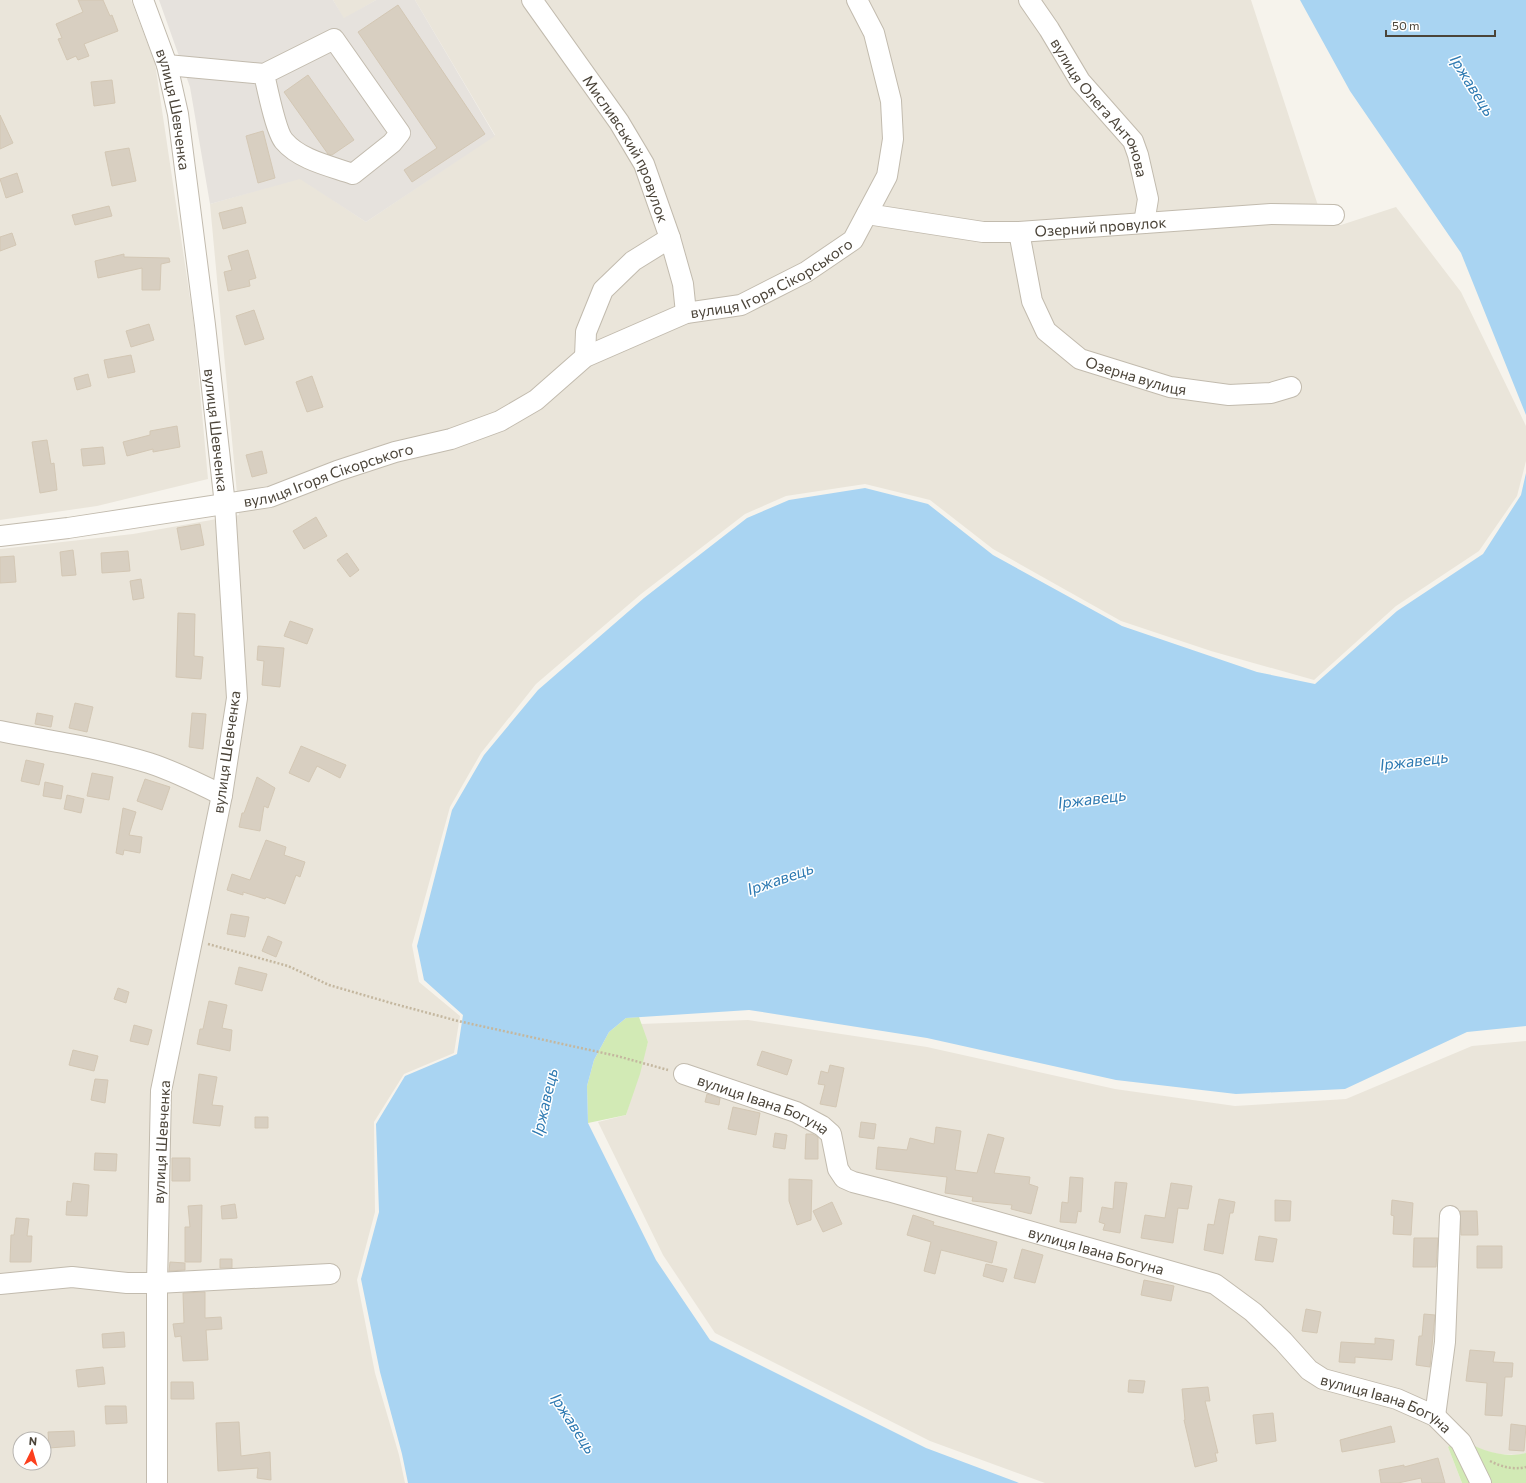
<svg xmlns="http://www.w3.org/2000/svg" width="1526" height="1483" font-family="Commissioner,sans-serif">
<rect width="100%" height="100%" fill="#f6f3ec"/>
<path fill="#eae5da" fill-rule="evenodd" d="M0,0H131L155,63L194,325L208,479L97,506L0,520Z
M333,0H376L344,19Z
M415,0H1251L1324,224L1341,225L1396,207L1461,292L1526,426V461L1517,496L1479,551L1396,606L1314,680L1211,651L1121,621L993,549L930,500L865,484L786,496L745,514L641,594L536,684L481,753L450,807L412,945L419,982L460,1016L454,1053L404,1074L374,1122L375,1212L357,1280L375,1373L399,1455L405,1483H0V549L133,534L239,515L210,204L300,178L366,222L495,135ZM20,1439H44V1463H20Z
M748,1020L927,1047L1115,1089L1235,1106L1346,1099L1472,1046L1526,1041V1453L1519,1455L1497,1454L1475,1448L1448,1447L1462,1483H1045L930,1441L715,1333L663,1255L598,1122L626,1115L648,1042L640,1024Z"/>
<path fill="#e6e2dd" d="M159,0H333L344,18L376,0H415L495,136L366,222L300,179L210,204L190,87Z"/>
<path fill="#d2eab5" d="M639,1017L648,1042L640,1074L626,1115L588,1123L587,1086L594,1060L609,1032L626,1018Z
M1460,1438C1479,1450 1504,1459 1526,1453V1483H1462L1448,1447Z"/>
<path fill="#a9d4f2" d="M1300,0H1526V415L1461,253L1350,91Z
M1526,473V1026L1467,1032L1345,1089L1236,1094L1116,1080L927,1038L749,1010L626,1018L609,1032L594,1060L587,1086L588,1123L656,1260L710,1340L926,1448L1019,1483H408L402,1454L380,1372L361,1279L379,1212L376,1124L405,1076L457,1054L463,1015L424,980L417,946L452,810L484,755L538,690L644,598L747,518L789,500L865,488L928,504L993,555L1122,626L1257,672L1315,684L1397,611L1483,554L1521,495Z"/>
<path fill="#d8cfc1" stroke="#d3c7b4" d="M78,0H103L110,16L112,15L118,31L84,44L89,56L78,60L76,56L67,60L58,39L62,38L56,24L83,12Z
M398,5L485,134L412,182L404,170L437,148L358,32Z
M308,75L354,140L332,155L328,154L284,92Z
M112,80L115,103L94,106L91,82Z
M0,115L13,143L0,149Z
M263,131L275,178L258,183L246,136Z
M129,148L136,181L112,186L105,152Z
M17,173L23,192L6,198L0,179Z
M109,206L112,216L75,225L72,215Z
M242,207L246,223L223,229L219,213Z
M12,233L16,245L0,251V237Z
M248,250L256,278L249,280L250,286L228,291L224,272L232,270L228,256Z
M124,254V257L169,258L170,262L161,264L160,290H142V268L98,278L95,261Z
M254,310L264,339L245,345L236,316Z
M149,324L154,340L131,347L126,331Z
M131,355L135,372L108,378L104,360Z
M88,374L91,386L77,390L74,378Z
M312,376L323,407L307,412L296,382Z
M177,426L180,447L153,452V449L127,456L123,442L150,435V431Z
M47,440L51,464L54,463L57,490L40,493L32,442Z
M103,447L105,464L83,466L81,449Z
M262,451L267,473L252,477L246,455Z
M316,517L327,536L304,549L293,531Z
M200,524L204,545L181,550L177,528Z
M73,550L76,575L62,576L60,552Z
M128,551L130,571L102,573L101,553Z
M347,553L359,570L350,577L337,560Z
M14,556L16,582L0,583V557Z
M141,579L144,598L133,600L130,581Z
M178,613L195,614L194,656L203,657L201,679L176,677Z
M290,621L313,629L307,644L284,636Z
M258,646L284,648L280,687L262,685L264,661L257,660Z
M75,703L93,707L87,732L69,728Z
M37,713L53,716L51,727L35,724Z
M192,713L206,714L203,749L189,747Z
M301,746L346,765L340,778L317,766L309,782L289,773Z
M26,760L44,764L39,785L21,781Z
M92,773L113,777L109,800L87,796Z
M257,777L275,788L268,808L264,806L260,831L239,827L242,813H244Z
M145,779L170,787L162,810L137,801Z
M45,782L63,786L61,799L43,796Z
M67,795L84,799L81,813L64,809Z
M123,808L136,812L129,835L142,837L140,853L124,850L123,855L116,853Z
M266,840L286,847L284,855L305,862L300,877L296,875L285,904L266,897L265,899L243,892V895L227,890L232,874L250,880Z
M231,914L249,917L245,937L227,934Z
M268,936L282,942L276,957L262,951Z
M239,967L267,974L262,991L235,984Z
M118,988L129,992L126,1003L114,999Z
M209,1001L227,1005L222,1028L232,1030L230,1051L197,1044L200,1029H203Z
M134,1025L152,1030L148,1045L130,1041Z
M73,1050L98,1056L94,1071L69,1065Z
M762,1051L792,1060L787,1075L757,1065Z
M830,1065L844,1068L836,1107L820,1104L825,1085L818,1084L821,1071L828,1073Z
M199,1074L217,1077L212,1105L223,1106L220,1126L193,1123Z
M95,1079L108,1080L105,1103L91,1100Z
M707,1094L720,1098L719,1105L705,1102Z
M733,1107L760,1113L756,1135L728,1129Z
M255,1117H268V1128H255Z
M861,1122L876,1124L874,1139L859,1137Z
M936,1127L961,1131L955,1170L977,1173L988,1134L1004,1138L994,1173L1030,1177L1029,1184L1038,1187L1031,1214L1011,1209L1012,1205L972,1201L973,1197L945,1193L947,1177L876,1169L878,1147L907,1150L910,1138L934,1144Z
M775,1133L787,1135L785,1149L773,1147Z
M806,1134H812L818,1137V1159H805Z
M95,1153L117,1154L116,1171L94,1170Z
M172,1158H190V1181H172Z
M1070,1177L1083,1178L1081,1212L1078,1211L1076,1223L1060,1222L1062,1202L1068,1203Z
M789,1179L812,1180L811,1220L797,1225L789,1201Z
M1115,1182L1127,1183L1120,1233L1103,1230L1105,1224L1099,1222L1102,1207L1113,1209Z
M73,1183L89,1185L87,1216L66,1215L67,1201L71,1202Z
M1171,1183L1192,1186L1188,1209L1178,1208L1173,1243L1141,1238L1145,1215L1165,1218Z
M1219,1199L1235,1202L1233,1213H1230L1223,1254L1204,1250L1208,1224L1214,1225Z
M1275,1200L1291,1201L1290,1221H1275Z
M1392,1200L1413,1203L1411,1235L1393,1234L1394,1216L1391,1215Z
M832,1202L842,1224L823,1232L813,1211Z
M235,1204L237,1218L222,1219L221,1206Z
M202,1205L201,1262H185V1227H190L188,1206Z
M1460,1211H1477L1478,1235H1461Z
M913,1215L934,1222L933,1225L997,1242L992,1263L941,1250L935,1274L924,1271L931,1242L907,1235Z
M16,1218L29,1219L27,1236H32L31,1262H10L11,1235H14Z
M1259,1236L1277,1239L1273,1262L1255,1260Z
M1414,1238H1438L1436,1267H1413Z
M1477,1246H1502V1268H1477Z
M1022,1249L1043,1255L1035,1283L1014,1278Z
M220,1259H232V1268H220Z
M170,1262L185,1263V1270L169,1271Z
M986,1264L1007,1269L1003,1282L983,1276Z
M1144,1280L1174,1286L1171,1301L1141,1295Z
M205,1292V1318L221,1317L222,1329L206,1330L208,1360L183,1361L181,1336L175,1337L173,1324L184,1323L183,1293Z
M1306,1309L1321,1312L1317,1333L1302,1331Z
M1424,1314L1435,1315L1430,1367L1416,1365L1419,1336H1422Z
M124,1332L125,1347L103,1348L102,1334Z
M1375,1338L1394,1340L1392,1360L1355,1357V1363L1339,1362L1341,1342L1375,1344Z
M1470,1350L1495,1352L1493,1362L1513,1363L1512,1377H1505L1502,1416L1485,1415L1487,1383L1466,1381Z
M103,1367L105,1384L78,1387L76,1370Z
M1129,1380L1145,1381L1143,1393L1128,1392Z
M171,1382H193L194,1399H171Z
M1208,1387L1210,1401H1205L1218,1453H1215L1217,1461L1195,1467L1184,1420H1185L1182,1389Z
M105,1406H126L127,1423L106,1424Z
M1273,1413L1276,1441L1256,1444L1253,1415Z
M239,1422L241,1456L270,1452L271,1480L257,1478L258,1468L218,1471L216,1423Z
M1511,1424L1526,1426L1524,1451L1509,1450Z
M1391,1426L1395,1442L1342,1452L1340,1440Z
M74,1431L75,1446L49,1448L48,1432Z
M1438,1458L1445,1483H1422L1421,1478L1398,1483H1381L1379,1470L1404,1465V1467Z"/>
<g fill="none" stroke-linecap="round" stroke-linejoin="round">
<defs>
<g id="minor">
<path id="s1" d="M143,0L167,65L178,114L205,325L225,505L237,698L222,795L161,1091L157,1283V1483"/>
<path id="s2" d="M532,0L619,122L644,164L670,238L683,284L686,313"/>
<path id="s3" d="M1029,0L1049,29L1080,81L1133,141L1138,155L1148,199L1144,223"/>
<path d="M167,65L264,74L334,39L400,133L392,143L353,174C330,166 300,160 284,141C276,132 267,87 264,74"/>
<path id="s4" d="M867,214L983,232H1019L1271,214L1334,215"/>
<path id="s5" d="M1019,232L1032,301L1046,331L1080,359L1170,387L1229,395L1271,393L1291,387"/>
<path d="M585,357L586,332L603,290L633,261L670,238"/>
<path id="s6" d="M0,536L68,528L270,497L337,471L395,452L451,439L500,421L536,400L585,357L686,313L741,305L806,272L853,240L887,176L893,139L891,101L874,33L857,0"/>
<path d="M0,731C50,741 100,748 149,763C174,771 198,783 222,795"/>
<path id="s7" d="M684,1074L796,1112L822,1126L831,1134L838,1169L844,1178L853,1182L888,1191L1215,1284L1253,1312L1283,1341L1309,1370L1323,1379L1397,1399L1435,1416L1461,1442L1481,1483"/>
<path d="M0,1284L72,1277L127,1283H157L330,1274"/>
<path d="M1435,1416L1445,1342L1450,1216"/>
</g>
</defs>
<use href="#minor" stroke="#c2bbae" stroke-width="22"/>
<path stroke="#c4b79f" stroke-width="2.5" stroke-dasharray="2 2" stroke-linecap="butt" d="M208,944L288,966L329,985L391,1003L458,1021L617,1056L668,1070
M1490,1461C1502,1467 1513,1470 1526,1467"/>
<use href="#minor" stroke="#fff" stroke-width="20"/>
</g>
<g text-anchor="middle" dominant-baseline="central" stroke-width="3" stroke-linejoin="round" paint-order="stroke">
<g font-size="15" fill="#4b4439" stroke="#fff">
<text stroke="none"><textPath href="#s3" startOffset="130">вулиця Олега Антонова</textPath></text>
<text stroke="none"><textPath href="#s1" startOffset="114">вулиця Шевченка</textPath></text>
<text stroke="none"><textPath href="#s2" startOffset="177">Мисливський провулок</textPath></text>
<text stroke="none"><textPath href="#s4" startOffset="235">Озерний провулок</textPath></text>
<text stroke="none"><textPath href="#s6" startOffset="826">вулиця Ігоря Сікорського</textPath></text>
<text stroke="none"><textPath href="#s5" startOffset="206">Озерна вулиця</textPath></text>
<text stroke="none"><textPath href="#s1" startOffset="438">вулиця Шевченка</textPath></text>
<text stroke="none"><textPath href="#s6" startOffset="335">вулиця Ігоря Сікорського</textPath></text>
<text transform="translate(226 752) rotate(-82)">вулиця Шевченка</text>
<text stroke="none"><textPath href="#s7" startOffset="85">вулиця Івана Богуна</textPath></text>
<text transform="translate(161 1142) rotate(-87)">вулиця Шевченка</text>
<text stroke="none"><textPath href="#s7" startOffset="469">вулиця Івана Богуна</textPath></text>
<text stroke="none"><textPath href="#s7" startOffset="805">вулиця Івана Богуна</textPath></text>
</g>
<g font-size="16" font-style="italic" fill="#2e7ab2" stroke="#fff">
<text transform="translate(1473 85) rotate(58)">Іржавець</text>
<text transform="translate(1414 760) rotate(-7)">Іржавець</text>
<text transform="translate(1092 798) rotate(-7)">Іржавець</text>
<text transform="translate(780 878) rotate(-19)">Іржавець</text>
<text transform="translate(544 1102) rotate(-77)">Іржавець</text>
<text transform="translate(574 1423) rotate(57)">Іржавець</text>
</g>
</g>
<g transform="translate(32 1451) rotate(5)"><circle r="19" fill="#ffffff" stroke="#b7b4b0"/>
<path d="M0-3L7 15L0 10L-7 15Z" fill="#fc3f1d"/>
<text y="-6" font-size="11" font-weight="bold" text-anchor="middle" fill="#4b4439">N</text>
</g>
<path d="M1386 30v6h109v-6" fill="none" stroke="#4b4439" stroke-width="2"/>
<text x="1392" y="30" font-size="12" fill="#4b4439" stroke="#ffffff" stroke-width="3" paint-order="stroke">50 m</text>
</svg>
